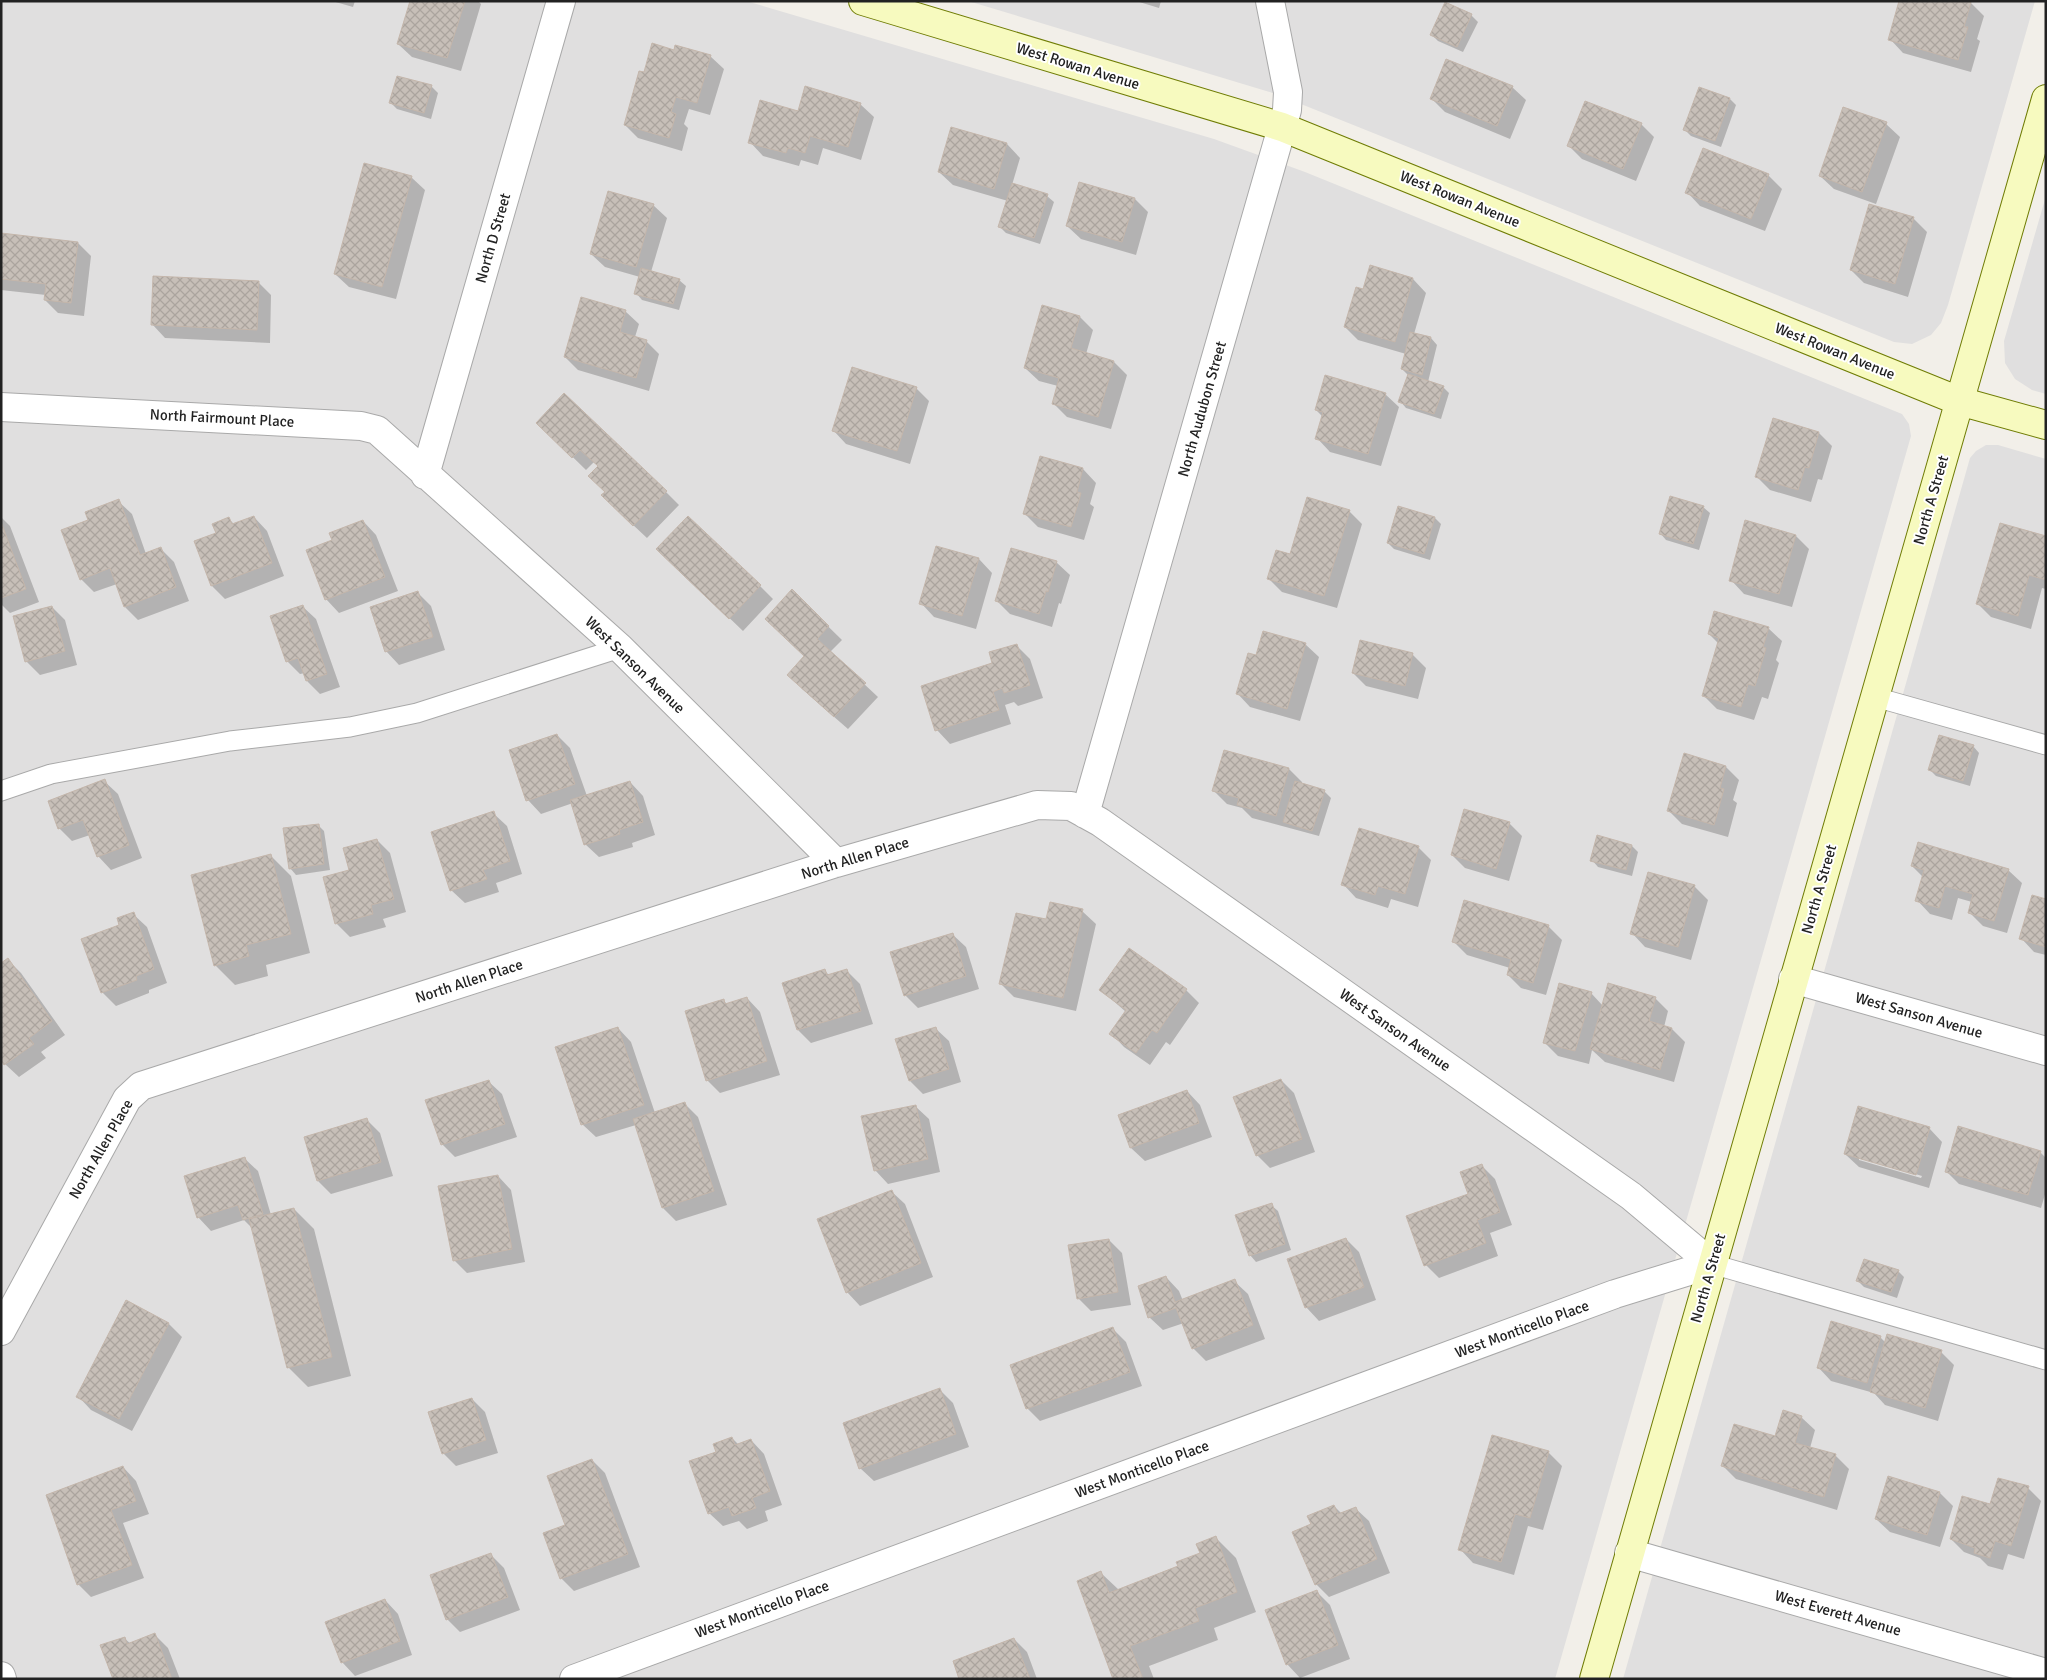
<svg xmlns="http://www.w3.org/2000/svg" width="2047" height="1680" font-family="Signika,sans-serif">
<defs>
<pattern id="building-cross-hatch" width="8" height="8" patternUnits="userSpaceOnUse" patternTransform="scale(1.25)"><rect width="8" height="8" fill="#c7bfb8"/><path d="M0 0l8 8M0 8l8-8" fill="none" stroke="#aba49e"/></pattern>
</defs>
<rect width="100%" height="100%" fill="#f2efe9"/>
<path fill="#e0dfdf" d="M1,1H746L1214,139L1305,172L1902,414L1909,424L1911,436L1555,1679H1Z
M968,1H2035L1948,305L1941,323L1931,335L1912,344L1894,342L1276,94Z
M2046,196V394L2032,390L2015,379L2005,363L2004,341Z
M1986,445H1998L2046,459V1679H1623L1970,458L1976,451Z"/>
<path fill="#0003" fill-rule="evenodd" d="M332,1H355L353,7Z
M411,1H478L481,4L461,71L412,57L398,44Z
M1136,1H1161L1159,8Z
M1900,1H1966L1971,3L1984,16L1977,39L1980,41L1971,72L1903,53L1890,39Z
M1471,15L1478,22L1463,52L1438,41L1432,35Z
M675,51L710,56L724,69L710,115L689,109L684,124L688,128L682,151L638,138L625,125L644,73Z
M431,86L438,93L431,119L397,109L391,103Z
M1512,87L1526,100L1510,139L1445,112L1432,99Z
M1730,99L1736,105L1721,147L1691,136L1685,130Z
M860,104L874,117L861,160L823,148L818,165L801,160L799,166L763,156L750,142L799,113Z
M1641,124L1654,137L1636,181L1582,159L1569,146Z
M1886,124L1900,137L1876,204L1834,189L1820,176Z
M952,129L1007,144L1020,158L1012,185L1047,196L1054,202L1040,244L1006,233L1000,227L1008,201L953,185L939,172Z
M1768,175L1782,189L1765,231L1700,206L1687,192Z
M411,177L425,190L396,299L349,287L335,274Z
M1135,199L1148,212L1136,255L1081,239L1067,226Z
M653,205L667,218L651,272L679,280L686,286L679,310L642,300L636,293L640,277L605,267L591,254Z
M1913,218L1927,232L1908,297L1864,283L1851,270Z
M1,235L78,243L91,256L84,316L58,313L45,300L46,295L1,290Z
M1371,267L1413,279L1426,293L1414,334L1431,338L1437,345L1428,382L1443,387L1449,393L1441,419L1406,408L1400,401L1408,375L1402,369L1406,354L1358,340L1345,327L1364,291Z
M258,282L271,295L270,343L165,338L152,324Z
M625,311L639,324L635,337L646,341L659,354L649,391L578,370L565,357Z
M1080,317L1093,330L1086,354L1114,362L1127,375L1111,429L1067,417L1054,404L1058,386L1039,381L1025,368Z
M916,388L929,401L910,464L846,444L833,430Z
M1385,394L1399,407L1381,466L1330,452L1317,438L1323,417L1316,410Z
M538,423L666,492L679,505L647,538L616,509L606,492L599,467L594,462L586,470Z
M1819,433L1832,446L1822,480L1818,479L1811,502L1770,490L1757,477Z
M1041,457L1083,469L1096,483L1090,504L1094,507L1084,540L1038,527L1024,513Z
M118,501L132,514L146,554L161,549L174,562L189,601L138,620L125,607L117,584L94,592L81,579L90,521Z
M1399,507L1435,518L1441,524L1430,560L1394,549L1388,543Z
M1703,507L1710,513L1699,550L1666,540L1660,533Z
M1349,511L1362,524L1337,608L1282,592L1268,578L1291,556Z
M1,517L10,526L39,602L10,613L1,604Z
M254,517L267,531L284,576L225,599L212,586L217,533L229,519L234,524Z
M363,521L376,535L398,591L339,613L326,599L333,541Z
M1796,536L1809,549L1792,607L1744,594L1731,580Z
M2046,538V589L2042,588L2031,629L1991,617L1978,604Z
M937,547L979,559L992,573L976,629L934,617L921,603Z
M671,562L760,586L773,599L743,631Z
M1056,562L1070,575L1061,604L1059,603L1052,627L1010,614L996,600Z
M792,591L842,640L830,652L878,697L848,729L801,688L805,656Z
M418,593L431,606L445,650L399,665L386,651Z
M302,606L316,619L340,687L320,694L307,681L305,673L300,674L287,661Z
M52,607L65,620L77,665L40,675L26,661Z
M1768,628L1782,641L1776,660L1779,663L1768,699L1762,697L1754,720L1717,709L1704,696L1719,644L1709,634Z
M1305,644L1319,657L1300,721L1250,707L1237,693Z
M1016,645L1030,659L1043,698L1018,706L1014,702L1005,705L1011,724L950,744L937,730L994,664Z
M1412,654L1426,668L1418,699L1366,686L1353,673Z
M557,735L570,748L587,796L630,782L643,796L655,835L632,843L633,847L599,857L585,844L573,803L541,814L528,800Z
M1973,746L1979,753L1970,786L1936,776L1929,769Z
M1225,751L1289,769L1302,782V784L1324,791L1331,798L1319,836L1252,818L1242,808L1227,804L1214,791Z
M1726,767L1739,780L1733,800L1737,803L1728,837L1682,824L1669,811Z
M104,781L118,794L142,858L111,870L98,856L90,835L72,841L59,828Z
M493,813L507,826L522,874L496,883L499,892L465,903L451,890Z
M1509,823L1522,836L1509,881L1465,868L1452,855Z
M318,825L324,831L330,870L296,875L290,868Z
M377,840L390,853L406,912L383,919L386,927L350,937L336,923L350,871Z
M1632,846L1638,852L1632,876L1598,867L1592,860Z
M1418,847L1431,860L1418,907L1391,899L1388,908L1356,898L1343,884Z
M271,856L291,876L310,953L266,965L268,976L235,985L215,965Z
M1912,866L2008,870L2022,883L2007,933L1983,926L1969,912L1972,902L1958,898L1952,920L1930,914L1917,900L1923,877Z
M1649,873L1695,887L1708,900L1691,960L1645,947L1632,933Z
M2046,900V955L2034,952L2021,938Z
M1082,911L1096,924L1076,1011L1014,997L1001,984L1047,921Z
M133,914L147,927L167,983L149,990V993L116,1006L102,992Z
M1548,926L1562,940L1546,995L1521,988L1508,975L1510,968L1467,955L1454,942Z
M952,934L966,947L979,989L918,1008L905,995Z
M8,960L21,973L65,1035L41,1052L46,1058L19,1077L5,1064Z
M825,971L830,976L847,971L860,984L873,1024L811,1043L798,1030Z
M1101,990H1186L1199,1003L1170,1045L1166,1042L1150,1065L1124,1047L1111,1033L1126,1012Z
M1591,993L1603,1006L1655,998L1668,1011L1664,1027L1672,1029L1685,1042L1674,1082L1605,1062L1592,1050L1589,1064L1558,1056L1544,1042Z
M747,998L760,1012L780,1075L720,1093L707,1080L724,1001L727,1004Z
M618,1028L631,1042L655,1113L684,1103L698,1117L727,1205L676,1221L663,1208L636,1125L596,1137L582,1124Z
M935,1028L949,1041L961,1082L923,1094L910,1081L897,1040Z
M1281,1080L1294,1093L1315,1152L1270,1168L1257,1155Z
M488,1081L502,1094L517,1137L455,1157L442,1144Z
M1187,1091L1200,1105L1212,1137L1145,1161L1131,1148L1120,1116Z
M915,1106L929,1119L940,1172L888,1184L875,1170Z
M367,1120L380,1133L393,1176L331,1194L318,1181L306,1138Z
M1929,1128L1942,1142L1929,1188L1859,1167L1845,1154ZM1859,1157L1922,1176L1921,1178L1859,1160Z
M2040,1152L2046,1158V1191L2041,1208L1959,1184L1946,1171Z
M244,1158L258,1171L271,1215L294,1209L314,1229L351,1376L308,1387L288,1367L253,1229L244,1220L211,1231L198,1217Z
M1482,1166L1495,1179L1512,1225L1490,1233L1498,1256L1439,1278L1426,1265L1470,1194Z
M498,1176L511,1190L525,1262L467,1273L454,1260Z
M891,1191L905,1204L933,1277L860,1306L847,1292Z
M1271,1205L1278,1211L1291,1250L1256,1262L1250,1255Z
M1346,1239L1359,1252L1376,1300L1319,1321L1306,1307Z
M1109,1240L1122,1253L1131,1305L1091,1311L1078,1298Z
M1898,1271L1904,1277L1897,1298L1864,1287L1858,1281Z
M1166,1277L1179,1291L1183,1301L1234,1281L1248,1294L1265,1339L1206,1361L1193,1348L1184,1323L1163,1330L1149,1317Z
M126,1302L169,1324L182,1337L132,1431L91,1410L78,1396Z
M1113,1329L1126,1342L1142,1386L1040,1421L1027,1408Z
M1880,1337L1886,1343L1941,1352L1954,1365L1938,1421L1885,1405L1874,1393L1831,1381L1818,1367Z
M940,1390L953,1403L969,1447L874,1481L860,1468Z
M472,1399L485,1412L498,1453L456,1466L443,1453Z
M1801,1417L1815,1430L1810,1448L1835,1455L1849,1469L1837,1510L1736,1479L1723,1466L1776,1437Z
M732,1438L739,1445L751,1440L764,1454L782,1505L765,1511L768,1521L747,1529L739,1521L723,1526L709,1513L717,1453Z
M1548,1452L1562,1466L1543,1530L1528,1526L1514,1575L1473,1563L1460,1549Z
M592,1460L605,1473L640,1567L574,1591L561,1578L567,1526Z
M123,1467L136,1481L149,1514L123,1523L144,1578L91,1597L78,1584Z
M2028,1488L2041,1501L2024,1559L2008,1554L2003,1570L1988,1566L1980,1558L1964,1552L1951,1539L1991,1506Z
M1940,1493L1953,1506L1940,1547L1890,1532L1876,1519Z
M1334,1506L1342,1514L1355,1508L1369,1521L1390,1573L1329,1597L1316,1584L1312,1525Z
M1216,1538L1236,1558L1256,1612L1214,1628L1218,1640L1149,1666L1154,1679H1115L1101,1573L1119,1590L1179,1567L1201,1553Z
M491,1555L504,1568L520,1610L460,1632L447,1619Z
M1317,1592L1330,1605L1350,1659L1300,1678L1287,1664Z
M385,1600L398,1614L412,1655L355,1676L342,1662Z
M155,1635L168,1648L180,1679H114L124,1638L131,1644Z
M1014,1639L1027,1652L1037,1679H960Z"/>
<path fill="url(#building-cross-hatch)" stroke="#c4b6ab" d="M410,1H465L447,58L397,44Z
M1899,1L1971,2L1964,27H1968L1958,60L1888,40Z
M1445,2L1472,14L1457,47L1430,35Z
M652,43L674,50L675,45L711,55L697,103L676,97L671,112L676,114L669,138L624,125L639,71L644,72Z
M1446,59L1513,86L1497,126L1430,99Z
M397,76L432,85L424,113L389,103Z
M805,86L861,103L848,147L810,136L805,153L788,148L786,153L748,143L760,100L798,111Z
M1699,87L1730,98L1715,141L1683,130Z
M1585,101L1642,123L1623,169L1567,146Z
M1843,107L1887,122L1862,192L1819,176Z
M951,127L1007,143L994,189L938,172Z
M1703,148L1769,174L1751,219L1685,193Z
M364,163L412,176L382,287L334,274Z
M1079,182L1135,198L1122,242L1066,226Z
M1012,183L1048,194L1034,238L998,227Z
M608,191L654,204L636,267L590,254Z
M1869,204L1914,217L1895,284L1850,270Z
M1,233L78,242L71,303L44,300L46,284L1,279Z
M1370,265L1413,278L1395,342L1344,327L1356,287L1363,289Z
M641,268L680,279L673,304L634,294Z
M153,276L259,281L257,330L151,325Z
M581,297L626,310L620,332L647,340L636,378L564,357Z
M1042,305L1080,316L1071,348L1114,361L1098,417L1052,404L1059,378L1024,368Z
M1410,332L1431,337L1422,375L1401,369Z
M852,367L917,387L897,451L832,431Z
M1408,374L1444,386L1434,414L1398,402Z
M1325,375L1386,393L1368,454L1315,439L1323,412L1315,410Z
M564,393L667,491L633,526L601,495L605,492L588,476L598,466L580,450L572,458L536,423Z
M1773,418L1819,432L1809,468L1805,467L1798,490L1755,477Z
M1040,456L1083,468L1077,492L1081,493L1071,527L1023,514Z
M1670,496L1704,506L1693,544L1659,534Z
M1307,497L1350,510L1324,596L1267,579L1276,550L1290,554Z
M119,499L140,555L161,547L176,587L124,607L110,568L80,580L61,530L88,520L85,512Z
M1398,506L1435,517L1424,554L1387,543Z
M254,516L272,563L211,586L194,541L216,533L212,524L229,517L232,524Z
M688,516L761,585L729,619L656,549Z
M363,520L385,577L325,600L306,550L332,540L329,533Z
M1745,520L1796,535L1779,594L1729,581Z
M1,522L26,589L1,598Z
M2000,523L2046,536V580L2029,575L2018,616L1976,604Z
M936,546L979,558L962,616L919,604Z
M1011,548L1057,561L1048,592L1046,591L1039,614L995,601Z
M792,589L829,626L817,639L866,683L834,717L787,675L804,656L765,619Z
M418,591L433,637L385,652L370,607Z
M303,605L327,674L306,681L298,658L286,662L270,616Z
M52,606L65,651L25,662L13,616Z
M1714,611L1769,627L1763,647L1766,648L1755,686L1748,684L1741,707L1702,696L1719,638L1708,634Z
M1263,631L1306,643L1287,709L1236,694L1248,653L1256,655Z
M1360,640L1413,653L1405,686L1352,673Z
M1017,644L1030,685L1004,693L1002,688L993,692L999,710L935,731L921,686L992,663L989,652Z
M557,734L575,784L526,801L509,750Z
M1939,735L1974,745L1963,781L1928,770Z
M1224,750L1289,768L1276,816L1237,805L1239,798L1212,791Z
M1684,753L1726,766L1720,788L1724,789L1714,825L1667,811Z
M105,779L129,845L97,857L83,820L58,829L48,801Z
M630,781L643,822L619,830L620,834L584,845L570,800Z
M1295,781L1325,790L1312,831L1283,822Z
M1464,809L1510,822L1496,869L1451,855Z
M494,811L510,861L483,870L487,879L450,891L431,832Z
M319,824L324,864L289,869L283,828Z
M1359,828L1419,846L1405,894L1378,886L1375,895L1341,885Z
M1597,835L1632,845L1626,870L1590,861Z
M377,839L394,899L371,905L373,914L335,924L323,877L349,870L343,848Z
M1918,842L2009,869L1994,921L1968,913L1973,894L1945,886L1939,908L1915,901L1924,870L1911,866Z
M271,854L291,934L246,945L249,956L214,966L191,875Z
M1648,872L1695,885L1678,947L1630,934Z
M2032,895L2046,899V947L2019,939Z
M1464,900L1549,925L1533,983L1507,975L1511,959L1452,942Z
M1050,902L1083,909L1063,998L999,984L1016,913L1046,919Z
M134,912L154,969L136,976L137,980L101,993L81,939L119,925L117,918Z
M953,933L966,976L904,996L890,952Z
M1129,948L1187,989L1157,1033L1152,1030L1136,1053L1109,1034L1126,1010L1099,990Z
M8,958L52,1021L29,1038L34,1044L4,1065L1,1060V963Z
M825,969L827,975L847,969L861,1011L797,1030L782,983Z
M1559,983L1592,992L1575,1051L1543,1043Z
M1608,983L1656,997L1649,1021L1672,1028L1660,1070L1590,1049Z
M747,997L767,1061L706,1081L685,1011L724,999L725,1004Z
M618,1027L644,1105L581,1125L555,1047Z
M936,1027L949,1069L909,1081L895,1039Z
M1281,1079L1302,1139L1256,1156L1233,1097Z
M489,1080L505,1124L441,1145L425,1100Z
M1187,1090L1199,1123L1130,1148L1118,1115Z
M685,1102L714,1191L662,1208L633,1119Z
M916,1105L928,1159L874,1171L861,1116Z
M1858,1106L1930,1127L1916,1175L1844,1154Z
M367,1118L381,1162L317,1181L304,1137Z
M1958,1126L2041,1151L2028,1195L1945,1172Z
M245,1157L263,1214L243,1220L238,1205L197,1218L184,1176Z
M1482,1164L1500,1212L1477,1220L1486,1243L1424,1266L1406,1216L1468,1194L1460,1172Z
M498,1175L512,1249L453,1261L438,1186Z
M892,1190L921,1263L846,1293L817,1219Z
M1272,1203L1285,1244L1249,1256L1235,1215Z
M294,1208L332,1357L287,1368L249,1219Z
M1346,1238L1364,1287L1305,1308L1287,1259Z
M1109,1239L1118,1292L1077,1299L1068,1245Z
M1864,1259L1899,1270L1891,1292L1856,1281Z
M1166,1276L1175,1302L1235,1279L1253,1325L1192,1349L1176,1308L1148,1318L1138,1286Z
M126,1300L169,1323L119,1419L76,1397Z
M1831,1321L1881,1336L1867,1383L1817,1368Z
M1113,1327L1130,1372L1026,1409L1010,1365Z
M1887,1334L1942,1350L1925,1408L1870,1392Z
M940,1388L956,1434L859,1469L843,1423Z
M472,1398L486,1440L442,1454L428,1412Z
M1783,1410L1802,1416L1795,1443L1836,1454L1824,1497L1721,1466L1734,1424L1775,1436Z
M1492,1435L1549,1451L1530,1518L1515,1514L1501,1562L1458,1550Z
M732,1437L735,1445L751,1439L770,1491L752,1498L756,1508L732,1516L729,1507L708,1514L689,1461L716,1452L713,1444Z
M592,1459L628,1554L560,1579L543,1533L565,1525L547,1476Z
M123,1466L136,1501L111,1510L132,1565L77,1585L46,1495Z
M1888,1476L1940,1492L1927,1535L1875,1519Z
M1998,1478L2029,1486L2011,1546L1995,1541L1990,1558L1974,1553L1975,1548L1950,1539L1962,1496L1990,1504Z
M1334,1505L1338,1514L1356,1507L1377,1559L1315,1585L1292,1532L1311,1524L1307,1516Z
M1216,1536L1237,1592L1195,1608L1199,1621L1130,1646L1143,1679H1113L1077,1581L1101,1571L1109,1593L1178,1566L1176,1562L1200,1553L1196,1544Z
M491,1553L508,1597L446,1620L430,1575Z
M1317,1590L1338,1645L1286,1665L1265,1610Z
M385,1599L400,1641L341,1663L325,1622Z
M155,1633L172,1679H113L100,1645L125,1637L127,1644Z
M1014,1638L1030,1679H959L953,1661Z"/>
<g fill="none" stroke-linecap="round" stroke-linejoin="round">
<defs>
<path id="lane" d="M1875,697L2046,745
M1,791L51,774L230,741L350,727L417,713L620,648
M1712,1264L2046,1360"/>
<path id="street" d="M1,407L361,426L377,430L620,648L836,863
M425,475L561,1
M1085,814L1287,110L1288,92L1270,1
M1793,979L2046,1051
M1,1331L127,1099L141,1086L836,863L1037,805L1071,806L1100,822L1631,1196L1712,1264
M1629,1553L2046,1673
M1,1676L2,1679
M574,1679L1615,1294L1712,1264"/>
<path id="secondary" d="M863,1L1282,127L1959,401L2046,425
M1594,1679L2046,99"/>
</defs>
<use href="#lane" stroke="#a9a9a9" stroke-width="21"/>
<use href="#street" stroke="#a9a9a9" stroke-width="30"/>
<use href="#secondary" stroke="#707d05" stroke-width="30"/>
<use href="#lane" stroke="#fff" stroke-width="19"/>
<use href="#street" stroke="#fff" stroke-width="28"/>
<use href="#secondary" stroke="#f7fabf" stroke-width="28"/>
</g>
<g text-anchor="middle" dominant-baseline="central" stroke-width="4" stroke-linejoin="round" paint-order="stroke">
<g font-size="15" fill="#222" stroke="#fff">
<text transform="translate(1078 66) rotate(17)">West Rowan Avenue</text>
<text transform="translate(1460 199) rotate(22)">West Rowan Avenue</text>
<text transform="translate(493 238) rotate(-74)">North D Street</text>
<text transform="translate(1835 351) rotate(22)">West Rowan Avenue</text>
<text transform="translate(1202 409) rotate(-74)">North Audubon Street</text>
<text transform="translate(222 418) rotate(3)">North Fairmount Place</text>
<text transform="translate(1931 500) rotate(-74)">North A Street</text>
<text transform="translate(635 665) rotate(44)">West Sanson Avenue</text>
<text transform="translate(855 858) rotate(-17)">North Allen Place</text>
<text transform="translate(1819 889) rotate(-74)">North A Street</text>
<text transform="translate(469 981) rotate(-18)">North Allen Place</text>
<text transform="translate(1919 1015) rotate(16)">West Sanson Avenue</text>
<text transform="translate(1395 1030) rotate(35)">West Sanson Avenue</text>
<text transform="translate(101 1149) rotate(-60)">North Allen Place</text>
<text transform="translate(1708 1278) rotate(-74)">North A Street</text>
<text transform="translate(1522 1329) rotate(-20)">West Monticello Place</text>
<text transform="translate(1142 1469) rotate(-20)">West Monticello Place</text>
<text transform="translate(762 1609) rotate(-20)">West Monticello Place</text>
<text transform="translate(1838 1613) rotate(16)">West Everett Avenue</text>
</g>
</g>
<rect width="2047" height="1680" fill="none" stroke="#222222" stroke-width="5"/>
</svg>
